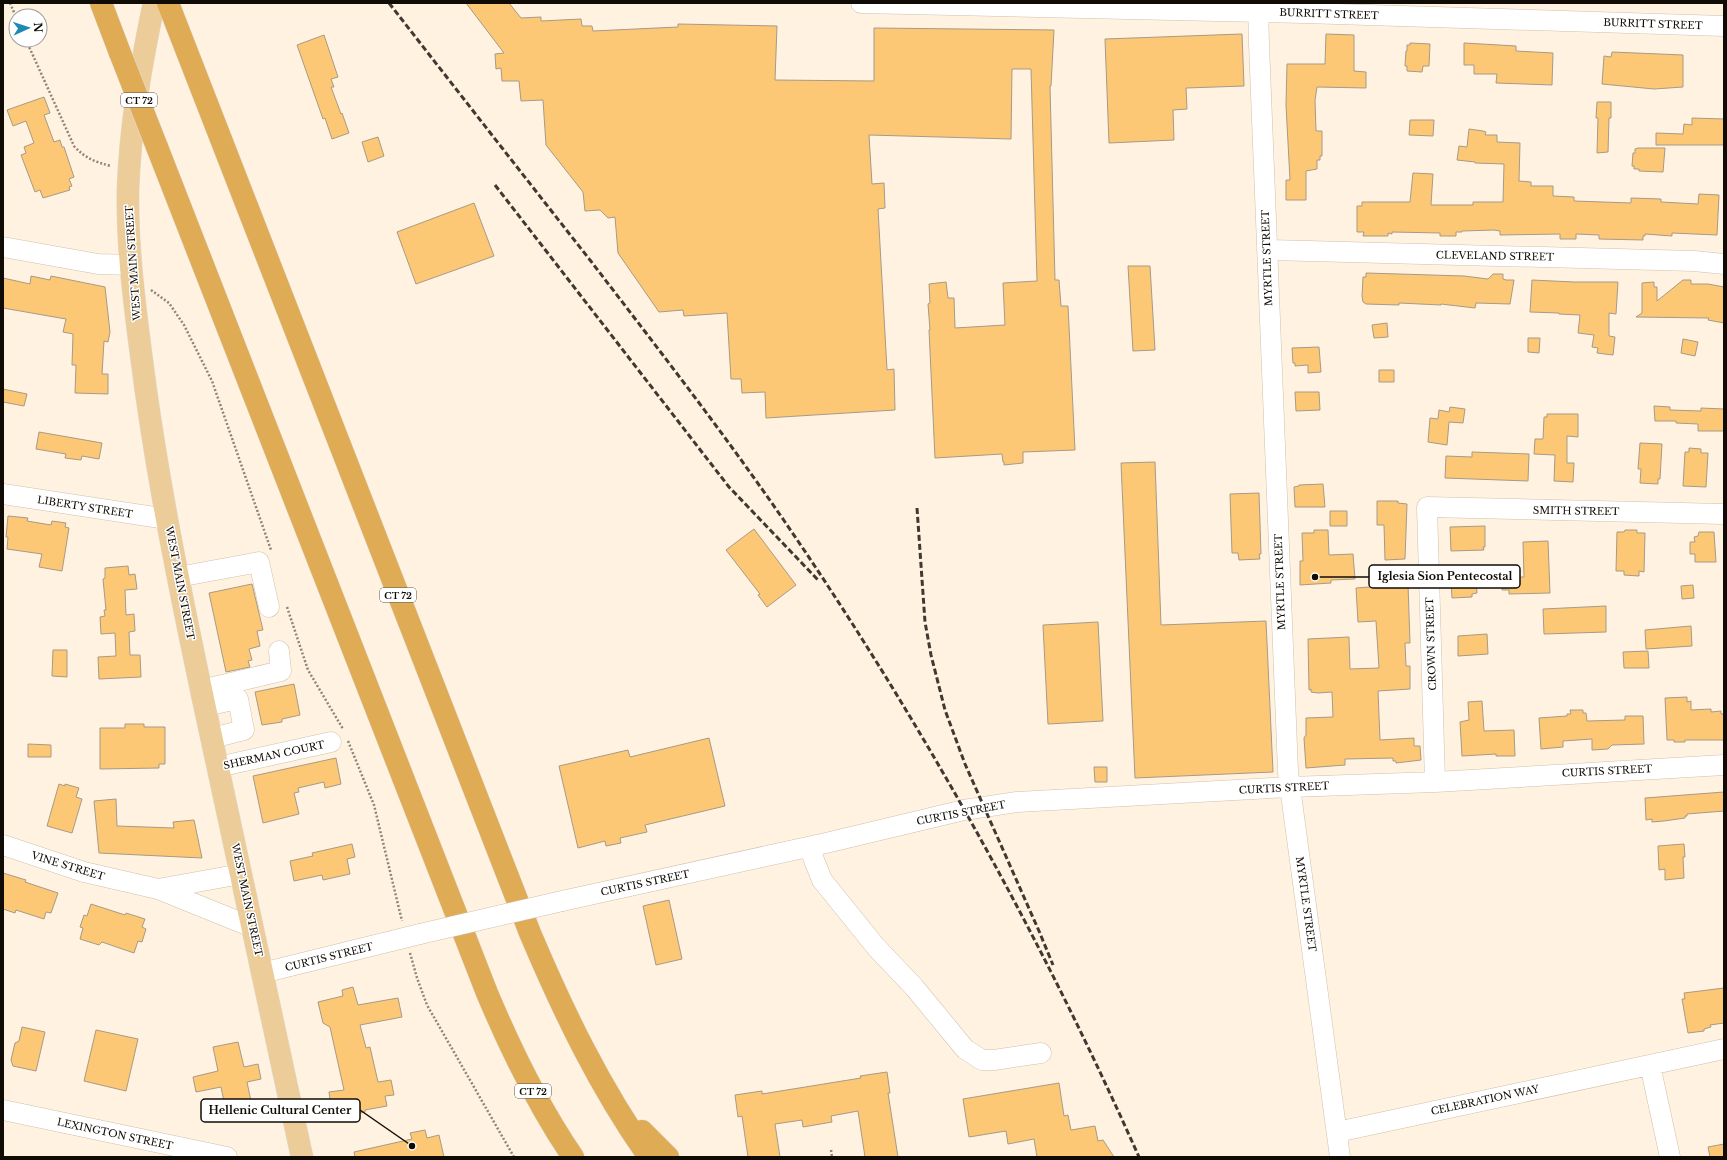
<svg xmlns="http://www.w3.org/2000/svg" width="1727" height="1160" font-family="'Libre Baskerville',serif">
<rect width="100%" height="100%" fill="#fff2e0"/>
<path fill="#fcc876" stroke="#a89a85" d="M466,3H509L521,18L541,17V21L581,19L582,26H592L593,31L678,27V24L777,26L775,80L874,81V28L1054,30L1051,86H1050L1055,280H1059L1061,306H1068L1075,450L1023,452V463L1004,465V462H1003L1002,454L935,458L929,330H930L928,304L930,303L929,284L946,282L948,298H954L955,328L1005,325L1003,283L1037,281L1031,69H1012L1011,139L869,135L872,184L884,183L885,208L878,209L887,370L894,369L895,410L766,418L765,392L742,393L741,379H731L727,313L684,316L683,310L659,312L618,253L615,217L608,218L600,210L585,211L583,192L546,145L543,100L521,101L519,81H502L501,68L496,69L495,54L504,53Z
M1242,34L1244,86L1186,88L1187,109L1173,110L1174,140L1109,143L1105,39Z
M1326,34L1354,35V71L1366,72V88L1317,87L1315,100L1316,131H1322V156H1320V160H1317V169L1306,171V200H1286V180H1290L1286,105L1287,64H1325Z
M324,35L338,77L331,79L334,87H331L341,114L342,113L349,133L332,139L325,118L323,119L297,45Z
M1410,43L1430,44L1429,66H1423L1422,72L1407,71V66H1405L1406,51H1407V45H1410Z
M1464,43L1516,46V51L1553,53L1552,85L1496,83L1497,74H1474V65H1464Z
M1612,52L1683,55V87L1654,89L1602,84L1604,56L1611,57Z
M44,97L50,113L44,115L54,142L60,140L62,147H64L74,177L69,179L72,186L69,187L70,190L43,198L40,190L35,192L21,155L26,153L24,147L34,143L26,121L13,126L7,110Z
M1597,102H1611V118H1609L1608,152L1597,153L1598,118H1596Z
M1692,118L1724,119V145H1656V133L1683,134L1684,124L1692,125Z
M1410,120H1434L1433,136L1409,135Z
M1469,129L1483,131L1486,132L1485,135H1497V142L1520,143L1519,181L1531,182V186H1553V196L1574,197V201L1631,203V198L1661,199V202L1698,204L1699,194L1719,195L1717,235L1672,233V236L1645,234V236H1643V240L1599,239V235L1576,234V239H1560V234L1500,235V231L1494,230L1462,231V232H1456V236H1440V233L1392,232V234L1388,233V236H1363L1364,232H1357V206H1362V202H1410L1413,173L1433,174L1431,205H1473V202H1503L1504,164L1475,163V162L1457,160L1459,146L1467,147Z
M378,137L384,156L368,162L362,142Z
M1638,148H1665L1663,172L1639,171V169H1634V166H1632L1633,153H1635V149Z
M474,203L494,256L416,284L397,232Z
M1128,266H1150L1155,350L1133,351Z
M1366,273L1464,276L1488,279L1493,274H1503V279L1506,280H1514L1510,304L1476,303L1475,308L1441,304V305L1399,303V305L1366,304L1363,302L1362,296L1363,277H1366Z
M31,276L50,280L51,276L105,287L110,332L108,342L104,341L102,374H108V394L75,393L76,365H72L73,334L63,332L66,319L3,308V278L30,284Z
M1532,280L1574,282H1618L1616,314L1609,313V336L1615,337L1613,355L1597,353L1598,348L1592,347L1594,335L1578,333L1580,315L1559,314V313L1530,312Z
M1683,280H1691V284H1708L1724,287V323L1708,320L1709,318L1636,317L1642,313V283L1654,282V287H1657V301Z
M1387,323L1388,337L1374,338L1372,325Z
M1528,338H1540L1539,353L1528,352Z
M1683,339L1698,342L1695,356L1681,353Z
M1319,347L1321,372L1308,373V365L1295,366V363H1293L1292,348Z
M1379,370H1394V382H1379Z
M3,389L27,394L24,406L3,402Z
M1295,392H1319L1320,410L1296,411Z
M1654,406L1670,407V410L1701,411V408L1724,409V431H1698V424L1676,423V421H1655Z
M1450,407L1465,409L1463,423L1449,422L1447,445L1428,442L1430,418L1438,419L1439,410L1449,412Z
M1547,414H1578V437L1567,436V463H1574L1573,482L1554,481L1555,455L1534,454L1535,439H1543L1544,417H1547Z
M39,432L102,443L99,459L82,456L81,460L65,458L66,454L36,449Z
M1640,443L1662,444L1660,479H1658V484L1640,483L1641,469H1638Z
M1689,448L1701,449V453H1708L1706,487L1683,486L1685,452H1689Z
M1472,452L1529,454L1528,481L1445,478L1446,456L1472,457Z
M1155,462L1161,625L1266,621L1273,772L1135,778L1121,463Z
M1323,484L1325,507H1295L1294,487L1299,486V485Z
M1259,493L1261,554H1259L1260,559L1239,560L1238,553H1232L1230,494Z
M1377,501H1398V503L1407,504L1405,559L1385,560L1384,525H1377Z
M1330,511H1347V526H1330Z
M8,516L28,518L27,521L51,525L52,521L66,523L65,527L69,528L62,571L39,567L42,554L7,549L8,537H6Z
M1485,526V547H1483L1484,550L1451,551L1450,527Z
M754,529L796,585L767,607L758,595L760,594L726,550Z
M1314,530H1328L1329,555L1353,554L1355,579L1331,580V583L1300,585V561H1303L1302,533H1314Z
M1625,530H1637V533H1645L1644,572L1639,571V576L1624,575V571H1616L1617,532H1624Z
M1699,532H1714L1716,562H1695V554H1690V542H1695L1694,537L1698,536Z
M1548,541L1550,593L1509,594V590H1502V577H1524L1523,542Z
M128,566L129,575L135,574L137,589L125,590L126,615L134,614L135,631L129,632L130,655H140L141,677L99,679L98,657L116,656L115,633L101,634L100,617L105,616L104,610H106L103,579L105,578V568Z
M1476,579L1477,593L1472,594V597L1452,598L1451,581Z
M252,584L263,630L257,631L260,646L249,649L252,660L248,661L250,667L226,672L209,593Z
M1408,584L1410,643H1405L1406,666H1410V689L1378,691L1380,740L1414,738V746H1420L1421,760L1396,763V761H1393V758L1345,759V765L1306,768L1304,738L1306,735V718L1333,717L1332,692L1318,693L1311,692V689L1309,690L1308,639L1349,637L1350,669L1379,668L1376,621L1358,622L1356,588Z
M1693,585L1694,598L1682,599L1681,586Z
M1606,606V632L1544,634L1543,609Z
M1098,622L1103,721L1048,724L1043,625Z
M1691,626L1692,646L1646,649L1645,630Z
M1487,634L1488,654L1458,656V636Z
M53,650H67V677L52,676Z
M1648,651L1649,668H1624L1623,652Z
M294,684L300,715L282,719V722L262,725L255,692Z
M1687,697V702L1691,701V710L1711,709V712L1721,711V714H1724V740H1685V742H1674V740H1667L1665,698Z
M1482,701L1484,731L1514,730L1515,756H1496V754L1462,756L1460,722L1469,720L1468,702Z
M1570,710H1583V713H1586L1587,721L1625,720V716H1643L1644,744L1612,745L1608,749L1592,750V739L1563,741V747L1541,749L1539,718L1567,716V714H1571Z
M125,724H144V727H165V764H159V768L100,769V728H125Z
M709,738L725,806L645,825L647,832L620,838L621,843L606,846L605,841L578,848L559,766L628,750L630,757Z
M28,744L51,745V757H28Z
M336,758L341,784L325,788L324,782L298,788L299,792L294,793L299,814L263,823L253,776Z
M1094,767H1107V782H1095Z
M59,784L65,786V784L79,788L76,797L82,799L72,833L47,826Z
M1724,792V811L1687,814V816H1685V818L1664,821L1652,822V819L1646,820L1645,798Z
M116,799L117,826L174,828L173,822L194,820L202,858L99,853L94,801Z
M352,844L355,857L347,859L350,874L323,880L322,875L294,881L290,861L313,856L312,853Z
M1684,844L1685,857H1683L1684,878L1665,880V869L1659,870L1658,846Z
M3,873L26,880L25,882L58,893L51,913L46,912L44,919L16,910L15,913L3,909Z
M669,900L682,959L656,965L643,906Z
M91,904L125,915L126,913L145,919L142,927L146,929L142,942L138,941L134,953L102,942L99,945L80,939L83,928L80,927L84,915L87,916Z
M353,987L358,1005L398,998L402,1017L360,1025L366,1048L370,1047L378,1082L391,1080L394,1095L385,1096L387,1106L365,1110V1112L351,1115V1112L332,1115L329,1092L344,1090L330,1027L323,1023L318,1002L343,996L342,990Z
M1724,988V1023L1710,1025L1711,1027L1704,1029V1031L1688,1033L1682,999H1685L1684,993Z
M22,1027L45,1032L36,1071L13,1066L11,1060L15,1043L19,1041Z
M96,1030L138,1039L126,1091L84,1081Z
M238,1042L244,1067L258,1064L261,1079L247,1082L252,1106L226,1111L221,1087L196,1092L193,1077L218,1071L213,1047Z
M887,1072L890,1093H888L898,1157H865L858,1111L831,1116L832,1122L803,1127L802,1120L775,1124L780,1157H748L742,1116L738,1117L735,1095L762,1091V1094L861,1078L860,1076Z
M1059,1083L1064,1116L1068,1115L1071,1130L1095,1126L1098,1141L1103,1140L1114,1157H1037L1034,1139L1008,1144L1006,1131L969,1137L963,1099Z
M425,1130L427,1138L439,1135L444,1157H355L354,1152L412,1139L410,1133Z
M1724,1144V1157H1710L1708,1147Z"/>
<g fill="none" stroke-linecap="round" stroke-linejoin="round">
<defs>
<path id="minor" d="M861,3L1304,13L1724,26
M1258,3L1259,44L1288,772L1340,1157
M3,247L98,264L131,265
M1267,250L1694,261L1724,264
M3,494L167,519
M178,577L259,562L269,607
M201,690L281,671L279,651
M205,706L238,699L244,730L212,738
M218,767L331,742
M1435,782L1427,507L1724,514
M3,845L84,872L158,889
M810,847L814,860L822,880L876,947L914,987L965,1049L982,1060H994L1041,1053
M241,874L158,889L252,927
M562,901L826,843L964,810L1017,802L1290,787L1435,782L1724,765
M262,973L420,934
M1650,1065L1670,1157
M3,1110L227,1157
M1337,1132L1724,1049"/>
<path id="major" d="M154,3C141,65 130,127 128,190C127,245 134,300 141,354C156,473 180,591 205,708C238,857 269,1007 302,1157"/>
<path id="highway" d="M101,3L120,53
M168,3L530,933C563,1011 600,1088 649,1157
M157,147L487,993C511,1050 538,1106 573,1157
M642,1131L668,1157"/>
</defs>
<use href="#minor" stroke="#d0c1ab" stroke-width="21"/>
<use href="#major" stroke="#dedddc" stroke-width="23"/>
<use href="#highway" stroke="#dedddc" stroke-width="23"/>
<path stroke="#8e8578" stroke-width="2.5" stroke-dasharray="2 2" stroke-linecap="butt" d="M10,3L16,17
M26,40L74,146C85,158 95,162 111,166
M151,290L169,303L184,325L212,381L271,550
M287,607L308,670L343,729
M348,741L374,805L402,921
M410,953L417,978L427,1005L514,1157
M831,1150L832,1157"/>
<use href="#minor" stroke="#fff" stroke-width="20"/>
<use href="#major" stroke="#eccd99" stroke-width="22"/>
<use href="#highway" stroke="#e0ab55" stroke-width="22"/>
<path stroke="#403931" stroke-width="3" stroke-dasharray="6 3" stroke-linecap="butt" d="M389,3C456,89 523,175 590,260C656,346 723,432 785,522C922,722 1040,935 1139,1157
M495,185L729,487L819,581
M917,508L925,622L931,655L945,710L965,764L1039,931L1053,965"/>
<defs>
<path id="minor-bridge" d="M420,934L562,901"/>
<path id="highway-bridge" d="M120,53L157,147"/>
</defs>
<use href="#minor-bridge" stroke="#d0c1ab" stroke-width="21" stroke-linecap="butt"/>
<use href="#highway-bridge" stroke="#dedddc" stroke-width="23" stroke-linecap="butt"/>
<use href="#minor-bridge" stroke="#fff" stroke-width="20"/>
<use href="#highway-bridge" stroke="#e0ab55" stroke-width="22"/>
</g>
<g text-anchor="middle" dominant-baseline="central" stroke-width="3" stroke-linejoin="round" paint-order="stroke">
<g fill="#fff" stroke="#585450" stroke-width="1">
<rect x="121" y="93" width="36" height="14" rx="3"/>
<rect x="380" y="588" width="36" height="14" rx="3"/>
<rect x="515" y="1084" width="36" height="14" rx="3"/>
</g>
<g font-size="9" font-weight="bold" fill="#100b05">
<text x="139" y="100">CT 72</text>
<text x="398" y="595">CT 72</text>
<text x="533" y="1091">CT 72</text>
</g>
<g font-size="10" fill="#100b05" stroke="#fff">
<text transform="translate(1329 14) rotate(2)">BURRITT STREET</text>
<text transform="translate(1653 24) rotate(2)">BURRITT STREET</text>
<text transform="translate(1495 256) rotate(1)">CLEVELAND STREET</text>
<text transform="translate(1267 258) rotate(-92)">MYRTLE STREET</text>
<text transform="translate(133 263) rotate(-94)">WEST MAIN STREET</text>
<text transform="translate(85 507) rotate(9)">LIBERTY STREET</text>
<text transform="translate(1576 511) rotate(1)">SMITH STREET</text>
<text transform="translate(1280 582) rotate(-92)">MYRTLE STREET</text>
<text transform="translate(180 583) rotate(79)">WEST MAIN STREET</text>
<text transform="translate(1431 644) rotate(-92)">CROWN STREET</text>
<text transform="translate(274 755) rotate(-12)">SHERMAN COURT</text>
<text transform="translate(1607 771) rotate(-3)">CURTIS STREET</text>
<text transform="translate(1284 788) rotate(-3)">CURTIS STREET</text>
<text transform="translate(961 813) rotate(-11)">CURTIS STREET</text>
<text transform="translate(68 866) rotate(17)">VINE STREET</text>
<text transform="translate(645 883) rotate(-12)">CURTIS STREET</text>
<text transform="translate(247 900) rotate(78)">WEST MAIN STREET</text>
<text transform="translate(1306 904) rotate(82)">MYRTLE STREET</text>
<text transform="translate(329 957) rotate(-14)">CURTIS STREET</text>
<text transform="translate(1485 1100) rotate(-12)">CELEBRATION WAY</text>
<text transform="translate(115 1134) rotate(12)">LEXINGTON STREET</text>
</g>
</g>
<path fill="none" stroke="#100b05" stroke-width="1.5" d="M1315 577L1369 577M412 1146L360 1110"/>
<g fill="#100b05" stroke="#fff" stroke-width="1.5">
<circle cx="1315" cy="577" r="4"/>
<circle cx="412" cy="1146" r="4"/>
</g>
<g fill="#fff" stroke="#100b05" stroke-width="1.5">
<rect x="1369" y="565" width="151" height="23" rx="4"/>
<rect x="201" y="1099" width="159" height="23" rx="4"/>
</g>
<g font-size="11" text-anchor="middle" font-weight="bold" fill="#100b05">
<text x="1445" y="580">Iglesia Sion Pentecostal</text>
<text x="280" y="1114">Hellenic Cultural Center</text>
</g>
<rect width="1727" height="1160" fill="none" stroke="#100b05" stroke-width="8"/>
<g transform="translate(28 28) rotate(87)"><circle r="19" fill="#ffffff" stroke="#9f9d9b"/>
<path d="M0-3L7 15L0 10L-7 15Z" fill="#1d8bb1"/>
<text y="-6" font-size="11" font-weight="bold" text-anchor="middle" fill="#100b05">N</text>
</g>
</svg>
